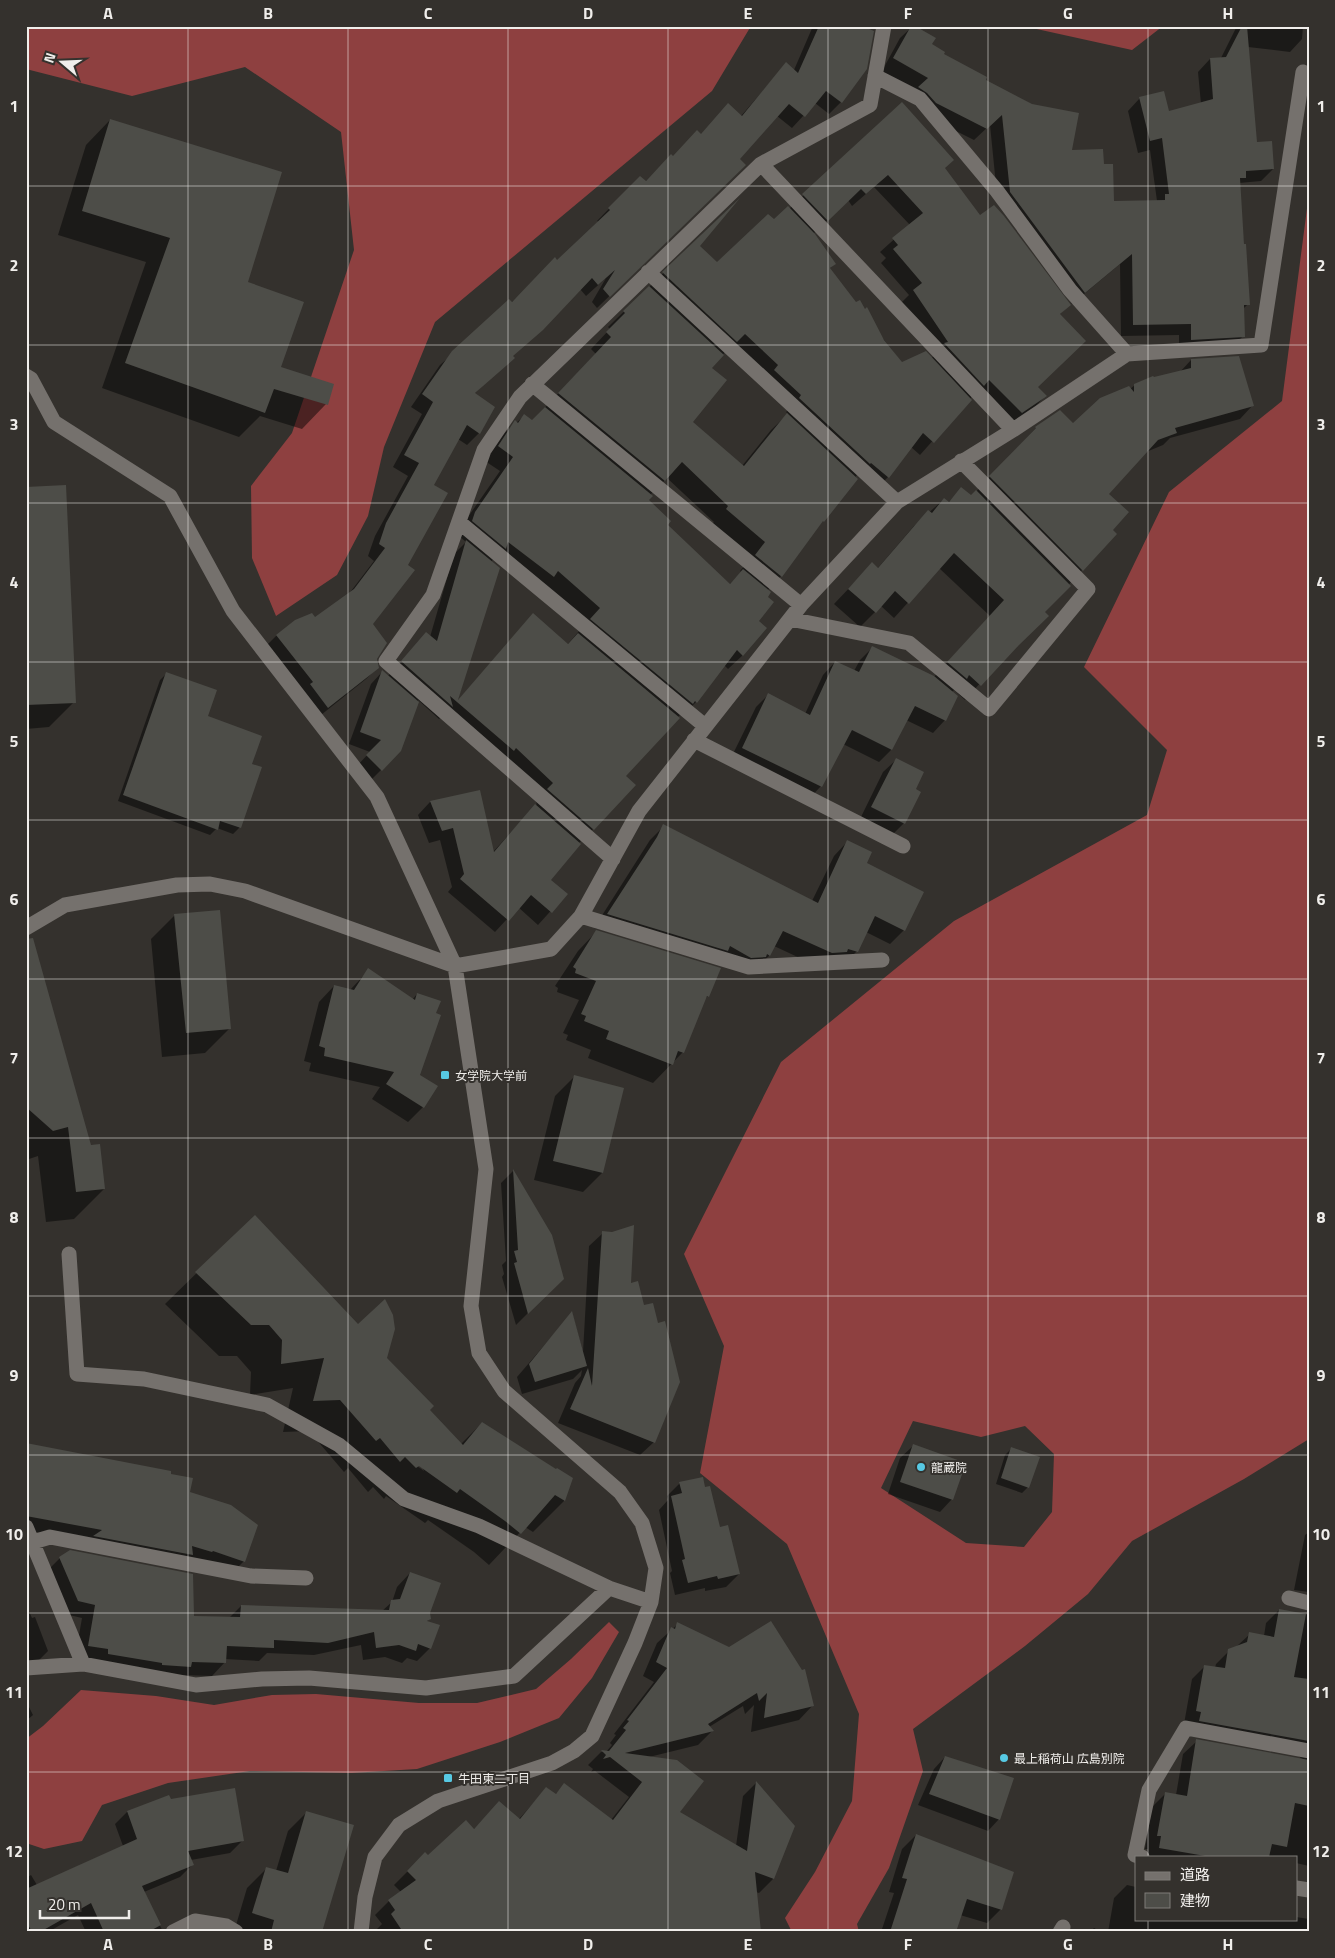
<svg xmlns="http://www.w3.org/2000/svg" width="1335" height="1958" font-family="'Titillium Web','Noto Sans JP',sans-serif">
<rect width="100%" height="100%" fill="#34312d"/>
<path fill="#8e4040" fill-rule="evenodd" d="M26,26H751L712,91L435,322L384,447L368,516L337,575L276,616L252,558L251,486L292,433L354,250L341,132L245,67L132,96L26,69Z
M1023,26H1163L1132,50Z
M1309,193V1439L1244,1479L1132,1541L1088,1594L1025,1646L913,1729L923,1771L889,1868L857,1924L859,1932H792L785,1918L815,1872L852,1801L859,1714L787,1544L700,1473L724,1346L684,1254L781,1062L954,921L1147,815L1167,750L1084,667L1169,492L1282,401ZM913,1421L981,1437L1025,1426L1054,1454L1052,1512L1024,1547L966,1543L881,1488Z
M609,1622L619,1632L592,1678L559,1718L500,1742L417,1769L351,1773L250,1771L168,1783L102,1805L82,1841L44,1849L26,1843V1739L43,1726L81,1690L156,1696L214,1705L272,1695L316,1694L419,1703H477L536,1689L571,1659Z"/>
<path fill="#0007" fill-rule="evenodd" d="M813,26H859L841,102L829,114L815,103L792,128L777,116L738,160L733,177L597,308L592,302L606,278L586,296L580,289L474,394L479,433L467,445L458,439L432,486L406,565L372,624L375,659L378,667L366,679L316,719L265,647L277,635L315,619L348,595L374,561L368,556L375,536L408,476L393,467L422,414L411,407L440,365L557,262L599,222L597,221L640,177L645,182L671,155L673,157L701,135L741,116L786,64L794,70Z
M913,26L942,55L984,81L1070,151L1102,165L1113,202L1157,201L1150,150L1138,153L1128,111L1140,98L1168,112L1201,104L1198,72L1210,59L1221,58L1237,26H1303L1302,39L1290,52L1248,47L1256,143L1273,169L1261,181L1239,183L1248,304L1243,309V336L1231,349L1179,352V335L1121,336L1120,264L1072,304L998,205L990,125L974,140L924,115L915,105L907,100L882,71L900,38Z
M902,103L944,168L980,217L1069,305L1059,315L1036,387L1045,396L1033,409L1008,425L976,392L920,455L911,447L888,477L875,490L857,475L781,576L767,591L757,621L743,655L728,669L724,665L696,702L682,716L680,715L678,717L625,776L593,829L579,843L550,880L566,894L538,925L518,907L495,932L448,892L452,887L440,840L429,843L418,815L430,802L479,792L492,853L537,804L536,803L541,797L444,714L439,719L418,700L400,751L369,782L355,768L370,752L349,744L371,684L382,672L388,676L426,634L430,637L454,554L466,542L458,535L461,527L500,471L485,461L501,436L524,416L532,421L596,354L591,349L610,329L608,327L725,213L698,246L717,264L789,209ZM874,187L910,225L880,252L886,258L881,263L909,295L901,303L935,354L931,359L902,363L829,269L835,264L813,234L848,200L852,206ZM731,346L789,409L786,412L788,414L771,430L742,466L691,423L710,368ZM667,478L714,522L711,525L751,558L740,571L741,572L729,585L666,525L647,500L650,495ZM495,557L586,623L567,645L521,628L457,702L498,568L491,562Z
M110,120L247,283L280,368L326,404L302,429L260,416L239,437L102,388L146,262L58,235L86,145Z
M1191,360L1252,406L1240,419L1170,438L1163,445L1146,452L1107,494L1112,530L1082,570L965,700L954,690L952,692L945,720L933,733L906,720L891,750L879,762L843,744L821,786L809,799L730,760L756,707L768,695L805,714L823,675L835,662L854,671L860,660L872,648L933,678L990,616L939,568L894,618L881,606L860,627L834,604L872,564L877,569L914,526L944,499L948,503L961,489L971,497L1036,428L1073,424L1130,389L1135,385L1180,372Z
M26,488L74,702L49,727L26,729Z
M166,674L250,765L260,768L239,828L233,834L217,828L210,835L118,801L160,680Z
M896,760L914,790L904,823L891,836L860,819L883,772Z
M664,826L812,901L834,856L847,842L865,864L904,930L890,944L866,932L857,951L843,965L817,966L774,946L769,956L755,969L594,928L650,840Z
M175,915L229,1029L205,1053L162,1057L151,939Z
M596,932L708,996L703,1000L683,1052L653,1083L588,1058L591,1050L566,1040L568,1035L563,1033L579,1000L557,992L558,988L555,986L578,951Z
M369,970L412,1000L417,994L419,1075L423,1107L408,1122L372,1099L380,1087L309,1071L311,1063L304,1061L319,1002L334,986L350,990Z
M26,987L90,1146L104,1189L74,1219L46,1222L38,1156L26,1160Z
M574,1077L623,1089L602,1173L583,1192L534,1180L555,1096Z
M513,1171L551,1235L562,1279L516,1325L502,1277L504,1274L502,1265L506,1261L501,1183Z
M254,1217L386,1358L428,1410L460,1445L482,1423L571,1479L564,1501L533,1532L525,1527L489,1565L474,1552L428,1520L425,1523L386,1496L384,1499L373,1487L368,1492L348,1468L344,1472L309,1431L283,1432L293,1388L250,1395L251,1372L237,1356H219L165,1304ZM413,1463L422,1466L424,1471Z
M603,1233L643,1307L654,1442L640,1455L558,1423L575,1383L581,1376L582,1370L573,1379L522,1394L517,1377L572,1313L583,1352L589,1246Z
M26,1445L169,1475L189,1493L244,1561L231,1574L88,1542L26,1530Z
M913,1446L952,1499L940,1512L888,1494L900,1458Z
M1011,1449L1028,1487L1022,1493L996,1484L1005,1455Z
M680,1483L719,1529L739,1574L726,1587L705,1591V1588L675,1595L670,1573L672,1571L659,1510L668,1500L667,1496Z
M1309,1532V1592L1294,1590L1305,1535Z
M60,1558L193,1617L229,1618L241,1606L382,1611L392,1602L397,1587L410,1573L429,1613L430,1619L426,1622L430,1648L417,1661L407,1658L402,1663L385,1657L363,1660L361,1645L314,1655L267,1653L259,1661L225,1659V1662L212,1676L182,1675L177,1680L75,1658L82,1618L65,1614L47,1571Z
M26,1605L32,1618L35,1617L48,1651L35,1664L26,1667Z
M1279,1610L1309,1615V1866L1296,1863V1857H1147L1148,1849H1145L1152,1807L1166,1793L1176,1795L1183,1754L1197,1741L1305,1761L1297,1755L1184,1724L1192,1679L1205,1666L1215,1668L1216,1664L1229,1651L1236,1647L1250,1634L1264,1636L1266,1623Z
M678,1624L813,1705L799,1720L751,1732L754,1705L745,1714L743,1706L709,1727L712,1731L698,1745L649,1757L678,1812L736,1846L743,1796L756,1783L773,1879L759,1893L756,1892L760,1932H379L377,1929L382,1924L375,1915L389,1901L401,1892L394,1885L425,1854L428,1857L473,1830L499,1803L519,1819L547,1788L555,1795L565,1785L611,1820L629,1797L595,1771L591,1772L593,1769L588,1765L601,1752H606L612,1745L610,1743L616,1735L614,1734L654,1682L643,1676L657,1643Z
M26,1701L33,1715L26,1721Z
M945,1757L999,1819L988,1831L918,1805L934,1769Z
M170,1801L242,1841L230,1853L191,1860L193,1864L180,1877L144,1892L163,1932H86L78,1915L48,1932H26V1878L31,1875L37,1885L123,1846L115,1824L127,1812Z
M307,1812L321,1932H234L247,1888L266,1869L276,1871L288,1831Z
M916,1835L1001,1909L987,1923L960,1915L955,1932H881L894,1893L889,1892L902,1849Z
M1127,1885L1136,1887V1919H1296V1917L1309,1919V1932H1108L1114,1898Z
M1094,1928L1101,1932H1090Z"/>
<path fill="#4d4d48" d="M819,26H862L874,31L867,69L842,103L826,91L805,117L789,104L740,159L746,165L610,297L603,289L615,270L598,285L592,278L543,330L513,356L515,358L475,393L495,407L480,434L467,425L434,485L448,493L408,565L415,570L373,624L387,643L377,659L379,668L328,708L310,684L313,682L276,635L295,620L312,613L315,617L354,589L385,548L379,544L386,523L419,463L404,455L433,402L422,394L452,351L509,299L512,302L555,257L557,260L610,210L608,208L640,176L646,181L671,154L673,156L697,130L701,134L728,103L742,116L786,62L798,73Z
M911,26H915L936,38L932,44L945,52L944,54L987,77L986,80L1032,104L1079,113L1072,150L1103,149L1104,164H1113L1114,201L1165,200V194H1169L1162,138L1150,141L1139,97L1164,91L1169,111L1213,99L1210,58L1226,57L1242,26H1247L1257,142L1272,141L1274,169L1246,171V178H1240L1244,244H1246L1250,305H1244L1245,337L1191,340V324L1133,325L1132,254L1085,293L1010,192L1002,115L987,129L936,103L927,93L918,87L928,78L893,58Z
M902,102L954,160L945,168L980,215L994,205L1004,216L1071,305L1060,314L1086,341L1038,387L1047,396L1022,413L989,380L984,386L944,343L948,342L913,290L922,283L893,249L898,245L892,238L923,213L888,175L866,194L861,189L828,221L802,194Z
M110,119L282,172L248,282L304,302L281,367L334,384L328,405L274,389L265,413L125,363L170,238L82,211Z
M740,198L700,246L717,262L768,214L774,219L788,206L815,234L836,264L830,268L856,302L860,300L865,309L867,307L884,340L902,362L926,351L972,400L934,443L923,433L889,478L871,463L870,464L799,398L801,395L774,370L778,365L745,334L737,342L662,272Z
M649,286L724,355L712,368L727,380L693,422L744,466L787,413L858,479L824,522L823,521L782,577L755,555L765,542L726,509L728,506L682,462L665,481L558,393L611,337L606,332L625,313L623,311Z
M1239,356L1254,406L1175,428L1177,433L1158,440L1109,494L1129,512L1113,530L1117,534L1083,571L989,476L1036,428L1035,427L1060,410L1073,423L1100,398L1129,386L1134,392V384L1153,376L1154,377L1191,368V359Z
M545,407L653,496L649,500L671,521L668,525L730,584L743,569L771,592L768,597L774,602L759,621L767,628L743,656L737,650L697,703L695,701L693,704L590,619L600,608L558,571L554,577L508,542L506,549L472,521L475,512L513,457L498,446L515,420L518,423L524,414L532,420Z
M66,485L76,703L26,705V487Z
M961,487L971,495L976,490L1071,586L1045,612L1049,616L1019,645L981,686L969,675L967,679L947,662L1004,600L954,553L909,604L895,591L876,613L848,589L872,562L878,568L928,510L932,513L944,498L949,502Z
M466,540L500,568L458,700L533,613L568,644L578,633L680,718L626,776L636,785L594,830L547,789L553,783L516,748L514,751L450,696L453,707L401,661L426,632L437,641Z
M872,646L934,676L958,696L946,721L915,706L892,750L852,730L822,787L742,748L768,693L810,715L835,661L859,672Z
M382,670L419,702L401,751L382,771L366,755L381,740L360,732Z
M166,672L217,690L208,716L262,736L252,764L262,767L241,828L220,821L218,830L123,795Z
M896,758L924,772L916,789L921,792L905,824L871,807Z
M480,790L494,852L535,804L581,844L551,880L568,894L552,913L531,895L509,921L460,879L464,874L453,828L442,831L430,801Z
M663,824L818,903L847,840L872,852L867,863L924,892L905,931L875,916L858,952L848,949L847,952L832,953L783,931L770,956L767,954L766,957L751,958L730,946L728,951L607,914L657,837Z
M220,910L231,1029L186,1033L174,914Z
M596,930L721,968L709,997L707,996L684,1053L678,1051L673,1065L606,1039L609,1031L584,1021L586,1016L581,1014L596,981L575,973L576,969L573,967Z
M33,938L91,1145L100,1144L105,1189L76,1192L68,1127L53,1131L26,1107V939Z
M368,968L415,1000L417,993L441,1001L436,1013L441,1015L420,1075L438,1086L424,1108L386,1084L394,1072L324,1056L325,1048L319,1046L334,985L354,990Z
M574,1075L624,1088L603,1173L553,1161Z
M513,1169L552,1235L564,1279L528,1314L514,1263L517,1262L514,1251L518,1250Z
M255,1215L358,1324L385,1299L393,1315L395,1329L387,1358L434,1406L430,1410L463,1445L482,1422L556,1469L557,1468L573,1478L565,1501L555,1495L521,1534L505,1521L460,1489L457,1493L419,1466L416,1468L405,1457L400,1462L380,1438L376,1441L340,1400L313,1401L324,1358L281,1364L282,1340L269,1325H251L195,1272Z
M634,1225L631,1283L638,1281L644,1305L653,1303L658,1323L665,1321L680,1382L655,1443L570,1409L588,1368L592,1386L602,1231L612,1232Z
M572,1311L587,1366L535,1382L529,1364Z
M26,1443L171,1471V1474L193,1478L190,1492L231,1505L258,1525L245,1562L213,1551L212,1552L192,1546L193,1555L93,1536L102,1530L26,1516Z
M913,1444L966,1463L953,1500L900,1482Z
M1011,1447L1040,1457L1029,1488L1001,1478Z
M703,1477L705,1487L710,1486L720,1527L728,1525L740,1574L718,1579L717,1576L688,1583L682,1560L685,1559L671,1496L682,1493L679,1482Z
M70,1550L193,1574L194,1616L240,1617L241,1605L389,1610L391,1600L400,1599L410,1572L441,1583L430,1613L431,1619L427,1621L440,1625L431,1649L418,1644L416,1651L399,1645L376,1648L374,1632L328,1643L274,1640V1648L227,1646L226,1663L192,1662L191,1667L162,1665V1663L108,1654V1649L88,1646L95,1605L78,1601L59,1557Z
M1279,1609L1306,1614L1294,1677L1309,1679V1741L1199,1721L1201,1712L1196,1711L1204,1665L1225,1668L1228,1649L1247,1642L1249,1632L1274,1637Z
M771,1621L802,1670L805,1669L814,1706L764,1718L767,1693L759,1701L757,1693L708,1724L714,1731L625,1753L677,1760L704,1781L680,1812L747,1851L756,1781L795,1826L774,1879L755,1872L761,1932H403L391,1914L395,1910L388,1900L416,1880L407,1871L425,1852L428,1855L466,1820L474,1829L499,1801L520,1819L546,1787L556,1794L564,1783L613,1820L642,1782L610,1757L603,1759L606,1755L601,1750L609,1751L626,1730L623,1728L629,1721L627,1720L667,1668L656,1662L671,1627L675,1629L677,1622L729,1647Z
M1196,1739L1309,1760V1806L1295,1803L1287,1847L1272,1844L1269,1857H1211L1159,1848L1161,1836H1157L1165,1792L1187,1796Z
M945,1756L1014,1778L1000,1820L929,1794Z
M235,1788L244,1841L188,1851L194,1865L142,1886L161,1925L148,1932H104L91,1903L40,1932H32L26,1921V1889L137,1839L127,1811L169,1795L171,1799Z
M306,1811L354,1825L322,1932H271L274,1920L252,1913L266,1867L288,1873Z
M916,1834L1014,1872L1002,1910L967,1899L956,1932H890L907,1879L902,1878Z"/>
<g fill="none" stroke-linecap="round" stroke-linejoin="round">
<path stroke="#75716d" stroke-width="15" d="M875,76L920,99L997,191L1070,290L1127,354
M761,164L1013,430
M648,272L897,502
M26,376L31,379L54,422L170,496L233,611L377,797L455,966L486,1169L471,1306L479,1353L504,1391L620,1492L642,1523L656,1568L651,1602L635,1643L592,1736L574,1751L552,1763L438,1801L399,1825L375,1857L365,1897L361,1932
M532,384L801,605
M459,522L705,726
M790,619L909,643L989,709L1088,589L961,461
M694,740L903,846
M613,859L386,661L433,595L484,450L520,397L761,164L870,105L884,26
M581,916L749,967L882,960
M26,928L65,905L177,885L210,884L245,891L455,966L551,949L581,916L639,811L801,605L897,502L1013,430L1127,354L1261,345L1303,72
M69,1254L77,1374L144,1379L267,1405L339,1445L404,1499L479,1526L609,1588
M26,1527L83,1664
M33,1542L50,1537L251,1576L306,1578
M1289,1598L1309,1603
M26,1668L83,1664L196,1685L262,1679L309,1678L426,1688L514,1676L609,1588L651,1602
M1142,1857L1135,1855L1149,1790L1186,1728L1309,1751
M1296,1888L1309,1890
M173,1932L195,1921L226,1926L236,1932
M1060,1932L1063,1927"/>
</g>
<path fill="none" stroke="#f0eeeb" stroke-width="1" stroke-opacity="0.55" d="M188,26V1932M348,26V1932M508,26V1932M668,26V1932M828,26V1932M988,26V1932M1148,26V1857M26,186H1309M26,345H1309M26,503H1309M26,662H1309M26,820H1309M26,979H1309M26,1138H1309M26,1296H1309M26,1455H1309M26,1613H1309M26,1772H1309M1148,1919V1932"/>
<g fill="#57c9e3" stroke="#34312d" stroke-width="2">
<rect x="440" y="1070" width="10" height="10" rx="2.5"/>
<circle cx="921" cy="1467" r="5"/>
<circle cx="1004" cy="1758" r="5"/>
<rect x="443" y="1773" width="10" height="10" rx="2.5"/>
</g>
<g text-anchor="middle" dominant-baseline="central" stroke-width="4" stroke-linejoin="round" paint-order="stroke">
<g font-size="12" fill="#f0eeeb" stroke="#34312d" text-anchor="start">
<text x="455" y="1075">女学院大学前</text>
<text x="931" y="1467">龍蔵院</text>
<text x="1014" y="1758">最上稲荷山 広島別院</text>
<text x="458" y="1778">牛田東二丁目</text>
</g>
</g>
<rect width="1335" height="1958" fill="none" stroke="#34312d" stroke-width="55"/>
<rect x="1135" y="1856" width="162" height="65" fill="#34312d" stroke="#7f7d79"/>
<rect x="1145" y="1872" width="25" height="8" fill="#75716d" stroke="#7f7d79"/>
<text x="1180" y="1880" font-size="15" fill="#f0eeeb">道路</text>
<rect x="1145" y="1893" width="25" height="15" fill="#4d4d48" stroke="#7f7d79"/>
<text x="1180" y="1906" font-size="15" fill="#f0eeeb">建物</text>
<g transform="translate(62 62) rotate(289)" stroke="#34312d" stroke-width="4" paint-order="stroke">
<path d="M0-4L9 19L0 12L-9 19Z" fill="#f0eeeb"/>
<text y="-8" font-size="14" font-weight="bold" text-anchor="middle" fill="#f0eeeb">N</text>
</g>
<path d="M40 1910v8h89v-8" fill="none" stroke="#f0eeeb" stroke-width="2.5"/>
<text x="48" y="1910" font-size="15" fill="#f0eeeb" stroke="#34312d" stroke-width="4" paint-order="stroke">20 m</text>
<rect x="28" y="28" width="1280" height="1902" fill="none" stroke="#f0eeeb" stroke-width="2"/>
<g font-size="16" text-anchor="middle" font-weight="bold" fill="#f0eeeb">
<text x="108" y="19">A</text>
<text x="268" y="19">B</text>
<text x="428" y="19">C</text>
<text x="588" y="19">D</text>
<text x="748" y="19">E</text>
<text x="908" y="19">F</text>
<text x="1068" y="19">G</text>
<text x="1228" y="19">H</text>
<text x="14" y="112">1</text>
<text x="1321" y="112">1</text>
<text x="14" y="271">2</text>
<text x="1321" y="271">2</text>
<text x="14" y="430">3</text>
<text x="1321" y="430">3</text>
<text x="14" y="588">4</text>
<text x="1321" y="588">4</text>
<text x="14" y="747">5</text>
<text x="1321" y="747">5</text>
<text x="14" y="905">6</text>
<text x="1321" y="905">6</text>
<text x="14" y="1064">7</text>
<text x="1321" y="1064">7</text>
<text x="14" y="1223">8</text>
<text x="1321" y="1223">8</text>
<text x="14" y="1381">9</text>
<text x="1321" y="1381">9</text>
<text x="14" y="1540">10</text>
<text x="1321" y="1540">10</text>
<text x="14" y="1698">11</text>
<text x="1321" y="1698">11</text>
<text x="14" y="1857">12</text>
<text x="1321" y="1857">12</text>
<text x="108" y="1950">A</text>
<text x="268" y="1950">B</text>
<text x="428" y="1950">C</text>
<text x="588" y="1950">D</text>
<text x="748" y="1950">E</text>
<text x="908" y="1950">F</text>
<text x="1068" y="1950">G</text>
<text x="1228" y="1950">H</text>
</g>
</svg>
